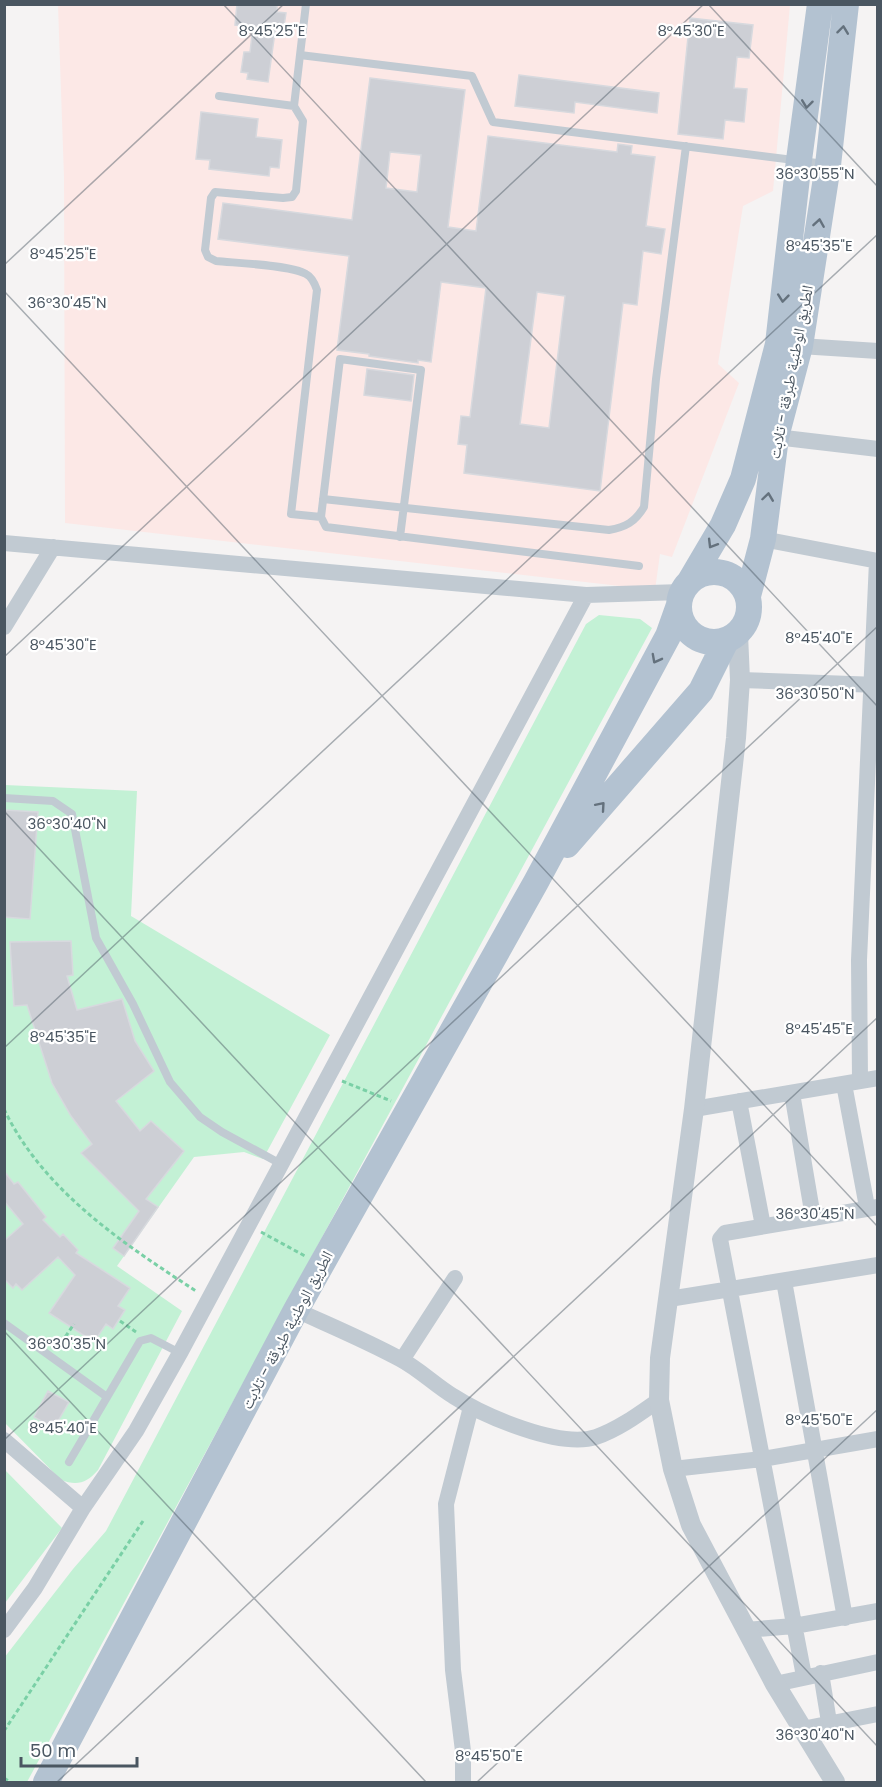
<svg xmlns="http://www.w3.org/2000/svg" width="882" height="1787" font-family="Poppins,'Noto Naskh Arabic',sans-serif">
<rect width="100%" height="100%" fill="#f5f3f3"/>
<path fill="#fce8e6" d="M58,5H790L773,191L743,206L718,364L739,383L672,557L660,554L655,590L65,523L64,177Z"/>
<path fill="#c3f1d5" d="M599,615L640,619L652,628L27,1782H5L4,1658L73,1569L106,1531L586,624Z
M5,785L137,791L131,916L330,1035L263,1159L244,1152L194,1157L117,1266L182,1311L98,1470C87,1483 77,1486 61,1480L5,1423Z
M5,1470L62,1528L5,1603Z"/>
<path fill="#cdcfd5" stroke="#d7d9de" stroke-width="1.5" fill-rule="evenodd" d="M237,4H270L277,6V12L286,13L284,26L276,25L268,82L247,79L248,73L241,72L244,52H250L253,27L235,25Z
M690,18L753,25L749,58L737,57L734,88L747,89L744,122L725,120L723,139L678,134Z
M519,75L659,93L657,113L575,102L574,113L515,106Z
M370,78L465,90L448,227L476,231L488,136L617,152L618,144L632,146L631,154L655,157L646,226L665,229L661,254L643,251L637,305L623,303L600,491L464,473L467,445L458,444L461,416L470,417L486,288L441,282L431,362L418,360V363L369,356V354L337,350L349,256L218,239L223,203L352,220ZM390,152L421,155L417,192L386,188ZM537,292L565,296L549,428L520,424Z
M201,112L258,119L256,137L282,140L279,168L270,167L269,176L209,169L210,160L196,159Z
M367,369L414,375L411,401L364,395Z
M4,810L38,812L30,919L4,917Z
M71,941L73,975L67,976L77,1010L122,999L135,1041L154,1071L116,1101L140,1131L151,1121L184,1151L146,1199L158,1207L124,1256L113,1248L139,1211L81,1153L92,1144L71,1116L52,1083L27,1005L14,1006L10,942Z
M4,1171L14,1184L18,1182L46,1217L43,1220L60,1237L63,1234L78,1250L76,1253L130,1288L118,1306L125,1310L113,1329L106,1324L94,1342L49,1313L75,1275L58,1257L22,1290L16,1284L13,1288L4,1279V1241L23,1224L4,1201Z
M48,1391L69,1402L54,1428L34,1417Z"/>
<g fill="none" stroke-linecap="round" stroke-linejoin="round">
<path stroke="#7ad0a6" stroke-width="3" stroke-dasharray="4.5 3" stroke-linecap="butt" d="M342,1081L391,1101
M4,1109C43,1191 124,1244 196,1291
M261,1232L305,1256
M120,1321L136,1332
M57,1349L74,1324
M4,1731L143,1521
M4,1778L10,1782"/>
<path stroke="#c1cad2" stroke-width="8" d="M300,55L472,76L493,122L825,164
M219,96L294,106L306,4
M294,106L303,121L296,191L292,197L283,198L215,192L211,198L205,250L208,257L216,261C235,263 292,265 306,274C312,277 315,284 317,290L291,514L321,517
M323,499L609,530C626,527 635,522 644,507L656,379L686,146
M400,537L421,370L340,359L321,517L326,527L639,566
M4,798L53,801L72,814L96,938L133,1004L170,1082L200,1117L222,1132L281,1164
M4,1323L107,1397
M69,1462L140,1341L151,1338L180,1353"/>
<path stroke="#c1cad2" stroke-width="16" d="M800,346L878,351
M776,437L878,449
M763,539L878,561
M4,543L586,595L682,592
M4,627L53,547
M740,680L878,685
M860,1080L859,960L877,561
M844,1084L867,1207
M792,1093L813,1217
M739,1101L763,1226
M694,1109L878,1078
M784,1281L845,1618
M669,1299L878,1265
M296,1310C331,1326 367,1341 400,1359C419,1369 435,1385 453,1396C484,1416 560,1449 596,1437C619,1429 639,1414 659,1400
M402,1360L455,1278
M4,1440L83,1508
M673,1469L762,1459L878,1439
M4,1630L35,1588L83,1508L136,1431L180,1353L586,595
M745,1630L794,1626L878,1611
M821,1673L829,1722
M804,1676L720,1239L725,1233L878,1207
M775,1684L878,1662
M802,1729L878,1714
M463,1782V1751L453,1670L446,1504L471,1407"/>
<path stroke="#c1cad2" stroke-width="20" d="M738,634L740,680L736,738L694,1109L660,1358L659,1400L673,1469L691,1525L775,1684L835,1782"/>
<path stroke="#b3c2d1" stroke-width="26" d="M679 607a35 35 0 1 1 70 0a35 35 0 1 1-70 0Z
M690,581L723,525L743,479L778,344L799,160L820,4
M748,596L763,539L776,437L800,346L828,165L846,4
M567,845L701,691L726,641
M46,1782L296,1310L536,882L668,636L679,605"/>
</g>
<defs><path id="oneway-chevron" d="M-2-3.5L2.5 0L-2 3.5" fill="none" stroke-width="1.6" stroke-linecap="round" stroke-linejoin="round" transform="scale(1.5)"/></defs>
<g stroke="#64717d">
<use href="#oneway-chevron" transform="translate(843 30) rotate(-83)"/>
<use href="#oneway-chevron" transform="translate(807 104) rotate(97)"/>
<use href="#oneway-chevron" transform="translate(819 223) rotate(-81)"/>
<use href="#oneway-chevron" transform="translate(783 298) rotate(96)"/>
<use href="#oneway-chevron" transform="translate(768 497) rotate(-82)"/>
<use href="#oneway-chevron" transform="translate(712 544) rotate(121)"/>
<use href="#oneway-chevron" transform="translate(656 659) rotate(118)"/>
<use href="#oneway-chevron" transform="translate(601 806) rotate(-49)"/>
</g>
<path fill="none" stroke="#4a5661" stroke-width="1.5" stroke-opacity="0.45" d="M223,4L878,707M708,4L878,187M4,265L284,4M4,291L878,1227M4,657L704,4M4,811L878,1747M4,1048L878,234M4,1331L426,1782M4,1440L878,626M57,1782L878,1017M477,1782L878,1409"/>
<g text-anchor="middle" dominant-baseline="central" stroke-width="4.5" stroke-linejoin="round" paint-order="stroke">
<g font-size="16" fill="#4a5661" stroke="#fff">
<text transform="translate(791 372) rotate(-79)">الطريق الوطنية طبرقة - تلابت</text>
<text transform="translate(287 1330) rotate(-62)">الطريق الوطنية طبرقة - تلابت</text>
</g>
</g>
<g font-size="15" text-anchor="middle" fill="#4a5661" stroke="#fff" stroke-width="4.5" stroke-linejoin="round" paint-order="stroke">
<text x="272" y="36">8°45'25"E</text>
<text x="691" y="36">8°45'30"E</text>
<text x="815" y="179">36°30'55"N</text>
<text x="819" y="251">8°45'35"E</text>
<text x="63" y="259">8°45'25"E</text>
<text x="67" y="308">36°30'45"N</text>
<text x="819" y="643">8°45'40"E</text>
<text x="63" y="650">8°45'30"E</text>
<text x="815" y="699">36°30'50"N</text>
<text x="67" y="829">36°30'40"N</text>
<text x="819" y="1034">8°45'45"E</text>
<text x="63" y="1042">8°45'35"E</text>
<text x="815" y="1219">36°30'45"N</text>
<text x="67" y="1349">36°30'35"N</text>
<text x="819" y="1425">8°45'50"E</text>
<text x="63" y="1433">8°45'40"E</text>
<text x="815" y="1740">36°30'40"N</text>
<text x="489" y="1761">8°45'50"E</text>
</g>
<rect width="882" height="1787" fill="none" stroke="#4a5661" stroke-width="12"/>
<path d="M21 1757v9h116v-9" fill="none" stroke="#4a5661" stroke-width="3"/>
<text x="30" y="1757" font-size="18" fill="#4a5661" stroke="#ffffff" stroke-width="4.5" paint-order="stroke">50 m</text>
</svg>
